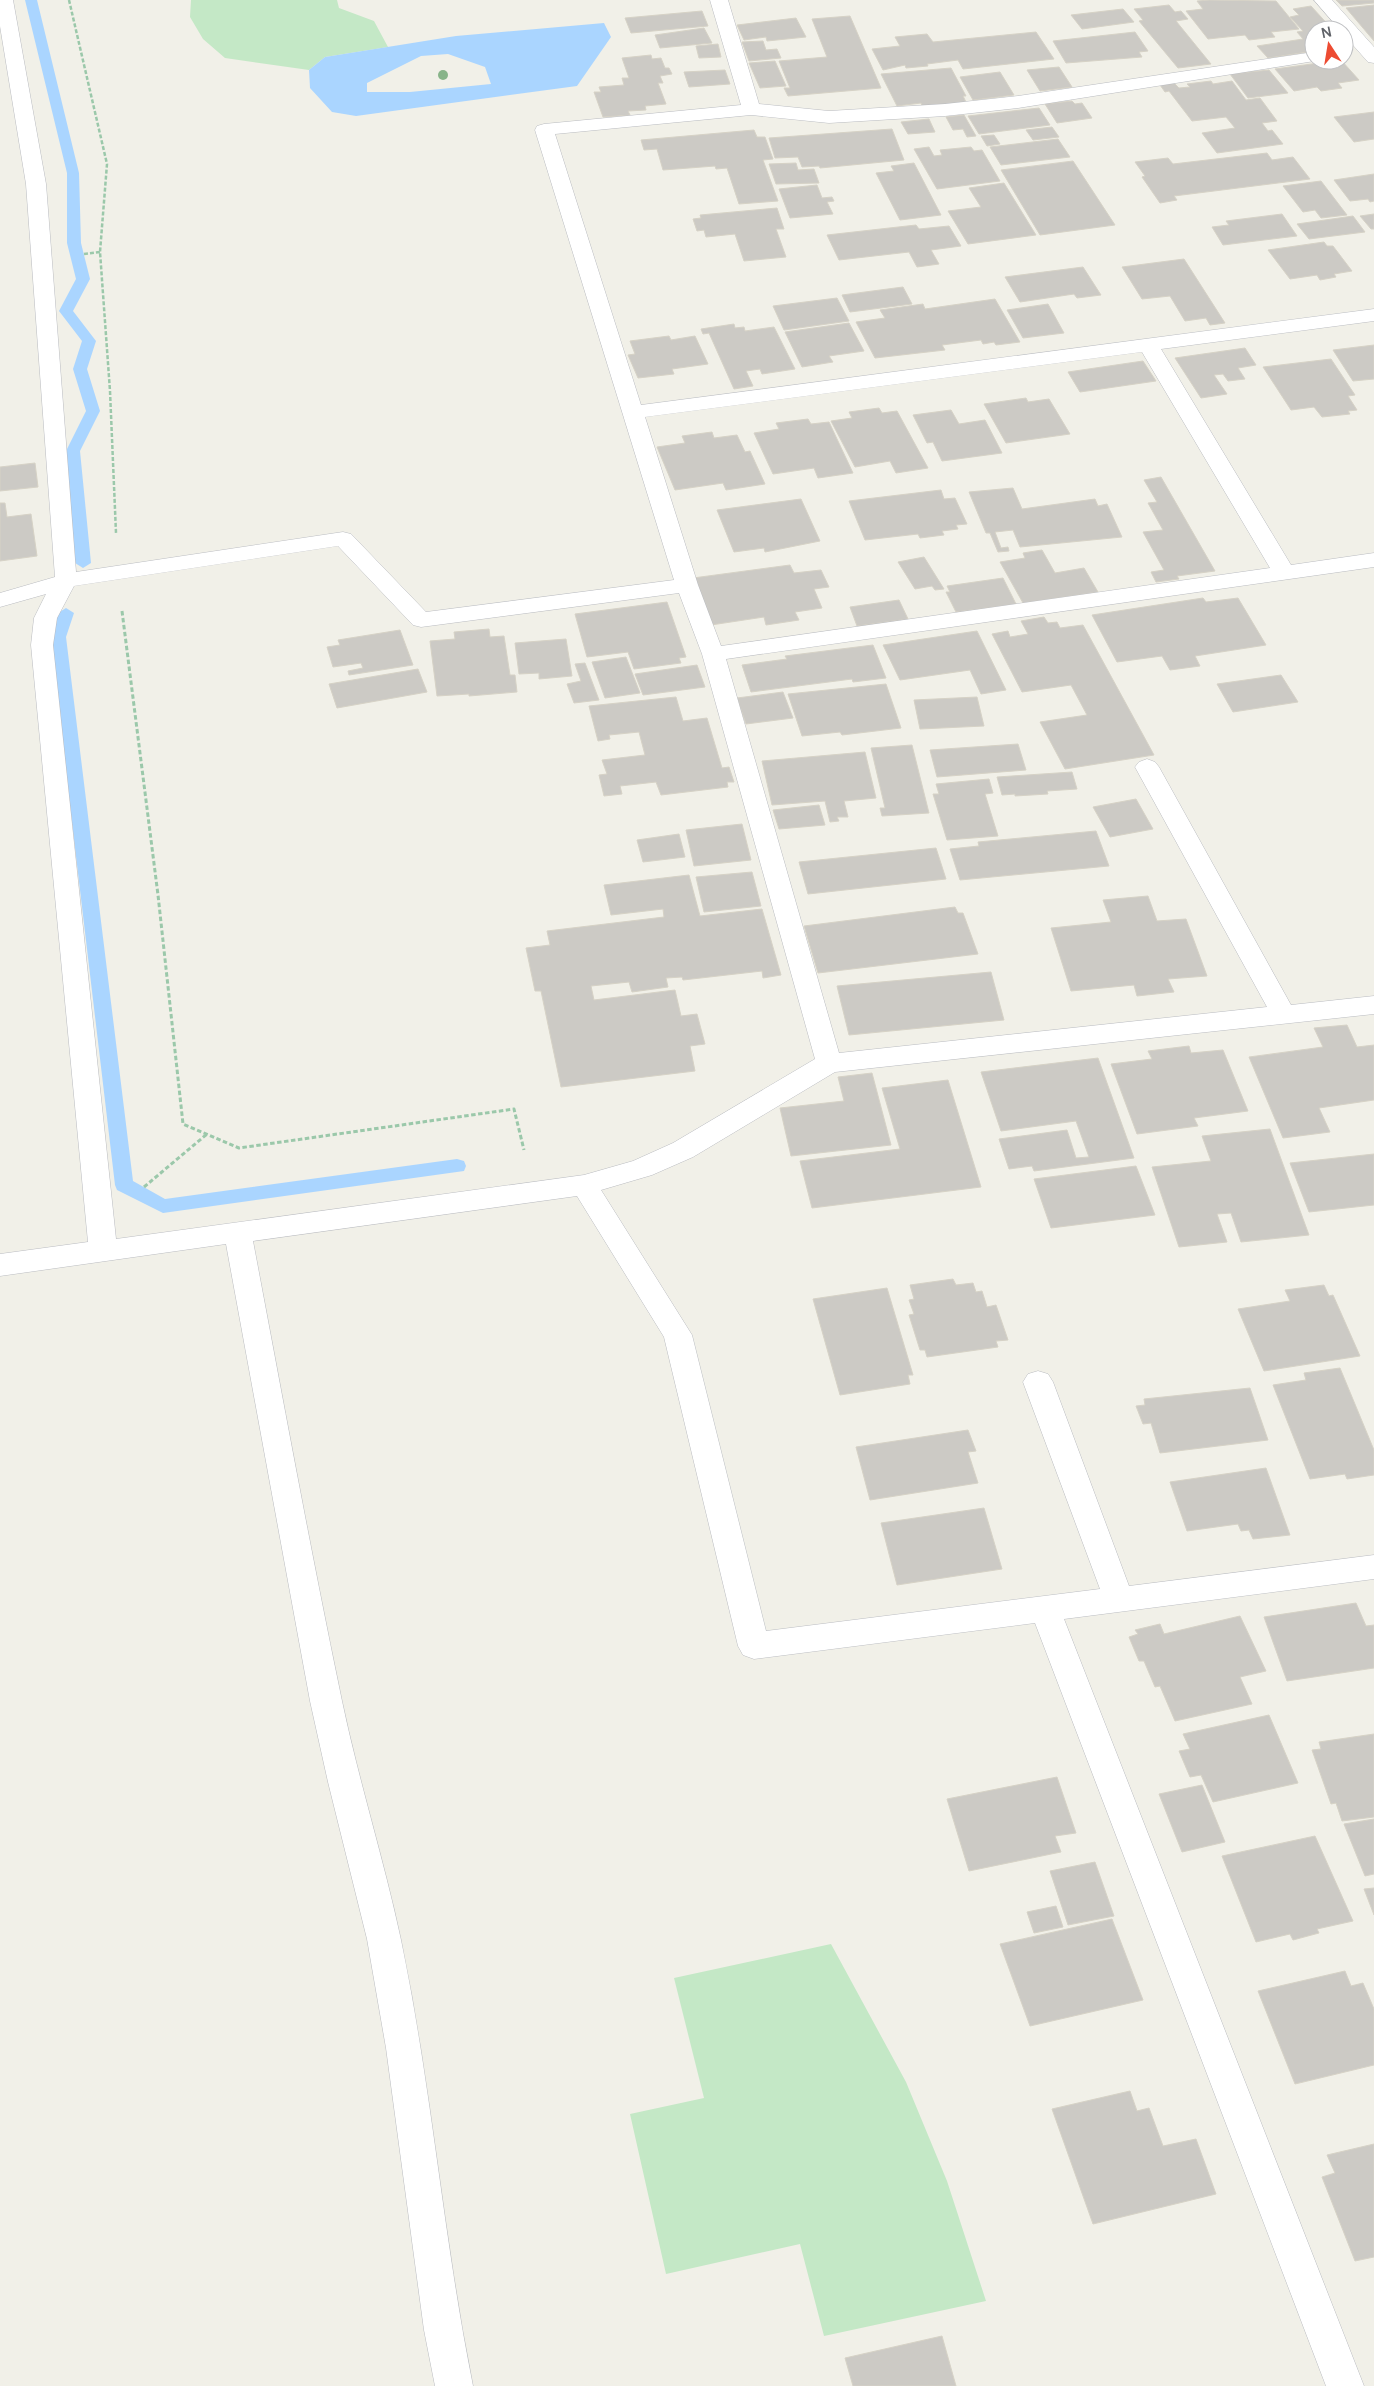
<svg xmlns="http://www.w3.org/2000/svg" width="1374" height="2386" font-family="Manrope,sans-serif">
<rect width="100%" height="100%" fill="#f1f0e8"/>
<path fill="#c4e8c6" d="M191,0H337L339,8L374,21L388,47L325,57L309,70L225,58L203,39L190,17Z
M831,1944L906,2082L947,2181L986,2301L824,2336L800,2244L666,2274L630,2114L704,2098L674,1978Z"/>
<path fill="#aad5ff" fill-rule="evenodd" d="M604,23L611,37L577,86L356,116L332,112L310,88L309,70L325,57L456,36ZM448,54L485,67L491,84L410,92H367V83L421,56Z"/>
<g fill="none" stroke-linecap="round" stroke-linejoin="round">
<path fill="#aad5ff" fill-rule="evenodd" d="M25,0H37L79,173L81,243L90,279L73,311L96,341L87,369L100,411L80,451L91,563L83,568L75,563L66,451L86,411L73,369L82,341L59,311L76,279L67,243V173Z
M66,608L74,613L66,637L133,1181L165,1199L457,1159L464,1161L466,1166L464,1171L163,1213L117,1190L115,1185L50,637L58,613Z"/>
</g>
<path fill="#cccac5" stroke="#d6d2c6" d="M1209,0L1276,1L1299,29L1271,32L1275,37L1249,40L1245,35L1208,39L1186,11L1203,9L1197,1Z
M1336,0H1374V3L1342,6Z
M1169,5L1175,12L1181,11L1188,19L1176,21L1211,64L1178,68L1139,21L1143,20L1134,9Z
M1374,5V41L1346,8Z
M1311,6L1333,30H1314V51L1268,58L1257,46L1303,39L1297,32L1303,31L1290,17L1299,15L1293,9Z
M1123,9L1134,22L1082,29L1071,15Z
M702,11L708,26L631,33L625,18Z
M850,16L881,88L788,96L784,88H790L779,61L827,57L812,19Z
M796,18L806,37L767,41L766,37L744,40L737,25Z
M704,28L712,43L660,48L655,35Z
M1036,32L1054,59L963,69L958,60L927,64L928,66L906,68L905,65L883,70L872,49L900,46L895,37L927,34L933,42Z
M1135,32L1148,51L1139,52L1142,57L1066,63L1053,41Z
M763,41L766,50L777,49L781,58L749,61L742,42Z
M718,44L721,57L699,58L696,46Z
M651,55L652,59L661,58L665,68H669L672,74L660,76L663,83H658L666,104L645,106L646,110L628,111L630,115L603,117L594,92H601L599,87L624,85L622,78H629L622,58Z
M1341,60L1359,80L1338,83L1342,88L1321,91L1317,87L1294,91L1275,69Z
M775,61L786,86L760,88L749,63Z
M1059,67L1072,87L1040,91L1027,70Z
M951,68L966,96H963L966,102L923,108L921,103L897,106L881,74Z
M725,70L730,84L689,87L684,72Z
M1269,70L1288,93L1248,98L1230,74Z
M1000,72L1014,95L973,100L960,77Z
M1211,81L1213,84L1232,81L1246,100L1260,98L1277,121L1262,123L1268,131L1272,130L1283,144L1217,153L1202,133L1235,128L1226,117L1192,121L1169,91L1165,92L1160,85L1174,83L1179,88L1190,87L1187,84Z
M1072,101L1075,104L1082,103L1092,118L1057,123L1045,104Z
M1039,108L1050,125L979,134L968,116Z
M1374,112V139L1354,142L1334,117Z
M964,115L976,136L967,137L963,129L953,130L946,117Z
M929,119L935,132L908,134L901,122Z
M1052,127L1059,137L1033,140L1026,130Z
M892,129L904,160L820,168L819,166L802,167L798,157L775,158L769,138Z
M754,130L757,137H765L773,159L763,160L778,201L739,204L727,168L716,169L715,166L663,170L657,149L644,150L641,140Z
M994,135L1000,144L987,146L981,136Z
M1058,139L1070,157L1001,165L990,147Z
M929,147L934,156L942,155L940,150L971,147L974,151L982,150L1000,181L937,189L914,149Z
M1267,153L1272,160L1293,157L1310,179L1174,196L1177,200L1160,203L1142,177L1145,176L1135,162L1168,158L1173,164Z
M1073,161L1115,225L1040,235L1001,170Z
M796,163L798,170L814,169L819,183L776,184L769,164Z
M914,163L941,215L900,220L876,173L894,171L891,166Z
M1374,174V201L1370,202L1368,199L1350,201L1334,180Z
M1321,181L1347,215L1321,218L1315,210L1303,212L1283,186Z
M1004,183L1036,235L968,244L948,211L981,207L969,188Z
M817,185L822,198L832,197L834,201L827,202L833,214L790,218L779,189Z
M777,208L784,229H776L786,257L744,261L735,234L706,237L704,230L697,231L693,219L701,218L700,215Z
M1282,214L1297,236L1223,245L1212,227L1229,225L1226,221Z
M1374,214V229H1371L1360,216Z
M1353,216L1365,232L1309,239L1297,224Z
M916,225L919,229L949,226L961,246L931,250L939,264L917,267L909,252L839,260L827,235Z
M1324,242L1327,246H1333L1352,271L1334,274L1336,277L1320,280L1317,275L1290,279L1268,250Z
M1184,259L1225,323L1210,325L1206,318L1185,321L1170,296L1142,299L1122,267Z
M1083,267L1101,295L1077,298L1074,294L1020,302L1005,277Z
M903,287L912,304L850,312L842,295Z
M837,298L849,321L784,330L773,306Z
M995,299L1020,342L996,345L994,342L983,344L981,340L942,345L945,350L875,358L856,322L885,318L880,310L923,304L925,309Z
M1048,304L1064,333L1023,338L1007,310Z
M849,323L864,351L829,356L833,362L802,367L785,332Z
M734,324L735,328L744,327L745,331L774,327L795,369L762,374L760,369L746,371L753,386L734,389L709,333L703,334L701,329Z
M669,336L671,340L695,336L708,364L672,369L674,374L638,378L628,355L635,354L630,341Z
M1374,345V379L1353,381L1333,350Z
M1245,348L1256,365L1238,368L1245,379L1228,381L1223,374L1214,375L1227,394L1201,398L1175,358Z
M1331,359L1355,395L1348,396L1357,410L1348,411L1350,414L1322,417L1314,407L1291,410L1263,367Z
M1143,361L1156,381L1080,392L1068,372Z
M1026,398L1028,402L1049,399L1070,434L1006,443L984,404Z
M879,408L882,413L897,411L928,468L896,473L890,461L855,467L831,421L852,418L849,412Z
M951,410L959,424L985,420L1002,453L942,461L933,442L927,443L913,415Z
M808,419L811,424L829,422L853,473L818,478L814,468L773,474L754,433L779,429L776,423Z
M712,432L714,438L737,435L745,452L750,451L765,484L726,490L723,483L675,490L657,447L685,443L682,436Z
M35,463L38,487L0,491V467Z
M1161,477L1215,571L1177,576L1179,579L1156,582L1151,572L1164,570L1143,532L1163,530L1148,503L1157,502L1144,480Z
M1013,488L1022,509L1095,499L1098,506L1107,504L1122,537L1020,547L1013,530L995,532L1001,548L1008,547L1009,551L998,552L990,533H986L969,492Z
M941,490L944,499L955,498L967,524L956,525L958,529L942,531L944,535L920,538L918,534L865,540L849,501Z
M801,499L820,541L765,552L764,548L734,552L717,510Z
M0,503H5L7,517L31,514L37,556L0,561Z
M1042,550L1055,573L1084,568L1098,592L1023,603L1000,562L1025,558L1023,553Z
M924,557L944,589L935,590L932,586L915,589L898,562Z
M790,565L794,573L821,570L829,587L814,589L822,608L795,612L799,620L766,625L764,617L711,625L693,578Z
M1003,578L1016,604L956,612L946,592H950L947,586Z
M1203,598L1206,602L1238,598L1266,645L1195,656L1200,666L1170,670L1162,656L1117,662L1092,615Z
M899,600L908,619L857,626L850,607Z
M667,602L686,657L679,658L681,663L634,669L628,652L587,657L575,614Z
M1044,617L1048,623L1057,622L1060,628L1083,625L1154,755L1065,769L1040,722L1087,715L1071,685L1022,692L992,634L1008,631L1010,637L1028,634L1021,621Z
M489,629L490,637L504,636L510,675H515L517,692L469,696V694L437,696L430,641L455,639L454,632Z
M400,630L413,665L349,675L348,671L363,668L361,663L333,667L327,647L340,645L338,640Z
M977,631L1006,690L981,694L970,670L900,680L883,645Z
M566,639L572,676L539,679V673L519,674L515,643Z
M873,645L886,678L853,682L852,679L751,692L742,665L787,659L785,656Z
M626,657L640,693L605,698L592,662Z
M585,663L599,700L574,703L567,684L581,681L575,664Z
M697,665L705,687L643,695L635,674Z
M418,669L427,692L337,708L329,684Z
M1281,675L1298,702L1233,712L1217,684Z
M886,684L901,728L842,735L840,732L802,736L788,694Z
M783,692L793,718L746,724L737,698Z
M676,697L683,721L707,718L722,768L729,767L734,782H727L728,787L661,795L656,782L620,786L622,794L604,796L599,775L607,774L602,760L645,755L639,732L609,735L610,739L598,741L589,706Z
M977,697L984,726L920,729L914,700Z
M1018,744L1026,770L937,777L930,750Z
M912,745L929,813L882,816L880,808H885L871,748Z
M865,752L876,798L844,801L848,817H837L839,821L830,822L825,801L772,805L762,761Z
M1072,772L1077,789L1047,791L1048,794L1015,796V794L1002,795L997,777Z
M989,779L993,793L985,794L998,836L947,840L933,794H939L936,784Z
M1136,799L1153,829L1110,837L1093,807Z
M819,805L825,825L779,829L773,810Z
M742,824L751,860L694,866L686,830Z
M1096,831L1109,866L960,880L950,849L979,846L978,842Z
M679,834L685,857L643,862L637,840Z
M936,848L946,879L808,894L799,862Z
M752,872L761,906L704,912L696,877Z
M689,875L700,916L762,909L781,975L763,978L762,971L683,980L682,977L666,978L668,987L632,992L629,982L591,986L594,1000L675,990L681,1016L697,1014L705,1044L690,1046L695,1071L561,1087L541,991H535L526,948L550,945L547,931L664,917L663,909L611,915L604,885Z
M1148,896L1157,921L1186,919L1207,976L1168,979L1174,992L1137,996L1134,985L1071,991L1051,928L1111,922L1103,900Z
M955,907L958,913H963L978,954L818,973L804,926Z
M991,972L1004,1020L849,1035L837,986Z
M1347,1025L1357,1047L1374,1045V1100L1319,1108L1330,1132L1283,1138L1249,1057L1323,1047L1314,1028Z
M1189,1046L1191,1053L1223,1050L1248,1111L1194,1118L1198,1126L1137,1134L1111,1064L1152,1059L1148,1051Z
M1098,1058L1134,1158L1034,1171L1032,1166L1009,1169L999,1139L1067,1130L1076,1158L1089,1157L1076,1121L1001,1131L981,1072Z
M872,1073L891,1145L791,1156L780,1108L844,1101L838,1077Z
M948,1080L981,1187L812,1208L800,1161L900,1149L882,1088Z
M1270,1129L1309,1235L1241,1242L1231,1213L1217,1214L1227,1242L1179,1247L1152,1167L1211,1161L1202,1136Z
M1374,1154V1205L1309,1212L1290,1163Z
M1136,1166L1155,1215L1051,1228L1034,1179Z
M953,1279L956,1285L973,1283L976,1292L982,1291L987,1307L996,1305L1008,1340L996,1341L998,1347L927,1357L925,1350H920L909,1315L914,1314L909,1300L914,1299L910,1285Z
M1324,1285L1329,1296L1333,1295L1360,1356L1264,1371L1238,1309L1290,1301L1285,1290Z
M887,1288L913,1375H908L910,1384L840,1395L813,1299Z
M1340,1368L1374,1450V1475L1347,1479L1345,1474L1310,1479L1273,1385L1306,1380L1304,1373Z
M1250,1388L1268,1440L1160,1453L1151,1423L1143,1424L1136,1406L1145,1405L1144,1399Z
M968,1430L976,1451L968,1452L978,1483L870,1500L856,1447Z
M1266,1468L1290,1535L1253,1539L1249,1530L1241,1531L1238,1524L1187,1531L1170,1482Z
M984,1508L1002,1569L897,1585L881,1523Z
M1356,1603L1366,1626L1374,1625V1668L1287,1681L1264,1617Z
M1240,1616L1266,1671L1240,1677L1252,1704L1175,1721L1160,1686L1155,1687L1144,1661H1139L1129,1637L1138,1634L1135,1630L1160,1624L1164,1634Z
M1269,1715L1298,1783L1213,1802L1201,1775L1190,1777L1179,1751L1190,1749L1183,1734Z
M1374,1734V1817L1342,1821L1336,1803L1331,1804L1312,1750L1321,1749L1319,1742Z
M1057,1777L1076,1833L1055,1836L1061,1852L969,1871L947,1799Z
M1202,1785L1225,1842L1182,1852L1159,1794Z
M1374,1819V1874L1365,1876L1344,1824Z
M1315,1836L1353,1921L1317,1929L1319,1933L1293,1940L1290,1934L1256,1942L1222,1856Z
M1095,1862L1114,1916L1068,1925L1050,1871Z
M1374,1888V1915L1364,1889Z
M1056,1906L1063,1927L1034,1933L1027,1912Z
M1112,1919L1143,2000L1030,2026L1000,1944Z
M1345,1971L1351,1986L1363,1983L1374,2009V2065L1295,2084L1258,1991Z
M1130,2091L1137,2111L1149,2108L1163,2146L1196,2139L1216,2194L1093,2224L1052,2109Z
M1374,2144V2257L1355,2261L1322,2177L1335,2173L1327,2155Z
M942,2336L956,2386H853L845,2358Z"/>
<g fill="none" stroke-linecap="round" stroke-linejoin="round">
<defs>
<path id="minor" d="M0,0H13L46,184L76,572L343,532L351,534L426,612L674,580L535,130L537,126L544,124L741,105L710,0H728L759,104L829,111L945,104L1018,96L1314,52V60H1321L1018,108L945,116L829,123L751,115L555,134L641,405L1374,309V321L1161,349L1291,565L1374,553V567L726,659L839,1053L1267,1007L1135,767L1139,762L1147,759L1155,762L1159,767L1291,1005L1374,996V1014L835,1072L693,1157L652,1175L601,1190L692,1335L766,1631L1100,1589L1023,1382L1028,1374L1038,1371L1048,1374L1053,1382L1129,1586L1374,1555V1579L1064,1619L1364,2386H1326L1035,1623L754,1659L743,1655L738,1646L664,1337L577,1196L253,1241C282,1394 310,1548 342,1701C359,1782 384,1860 401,1940C432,2088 443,2238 473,2386H435L424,2330L386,2048L367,1939L328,1782L310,1701L226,1244L0,1276V1254L88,1242L31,645L34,618L46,594L0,607V593L55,577L26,184L0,26ZM1142,352L1270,568L721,646L698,585L645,417ZM338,546L413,625L421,627L679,593L702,654L815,1059L673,1143L633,1161L584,1175L116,1239L53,645L57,618L74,586Z
M1314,0H1332L1374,47V63L1368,62L1344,35V30H1340Z"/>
</defs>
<use href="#minor" stroke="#babcc1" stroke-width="1"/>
<path stroke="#9bc8aa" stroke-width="2.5" stroke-dasharray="4 2" stroke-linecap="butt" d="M69,0L107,164L100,252L110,391L116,533
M84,254L100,252"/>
<path stroke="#9bc8aa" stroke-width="3" stroke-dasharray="4.5 2.5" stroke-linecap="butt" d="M122,611L158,895L183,1124L239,1148L514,1109L524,1150
M144,1187L207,1134"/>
<use href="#minor" fill="#fff" fill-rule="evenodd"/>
</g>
<circle fill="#88b489" cx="443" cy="75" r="5"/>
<g transform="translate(1329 45) rotate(348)"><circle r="24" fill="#ffffff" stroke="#bfc0c3"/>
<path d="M0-4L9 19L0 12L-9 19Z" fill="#ed4b32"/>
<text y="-8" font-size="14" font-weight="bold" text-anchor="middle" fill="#5f6268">N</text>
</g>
</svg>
